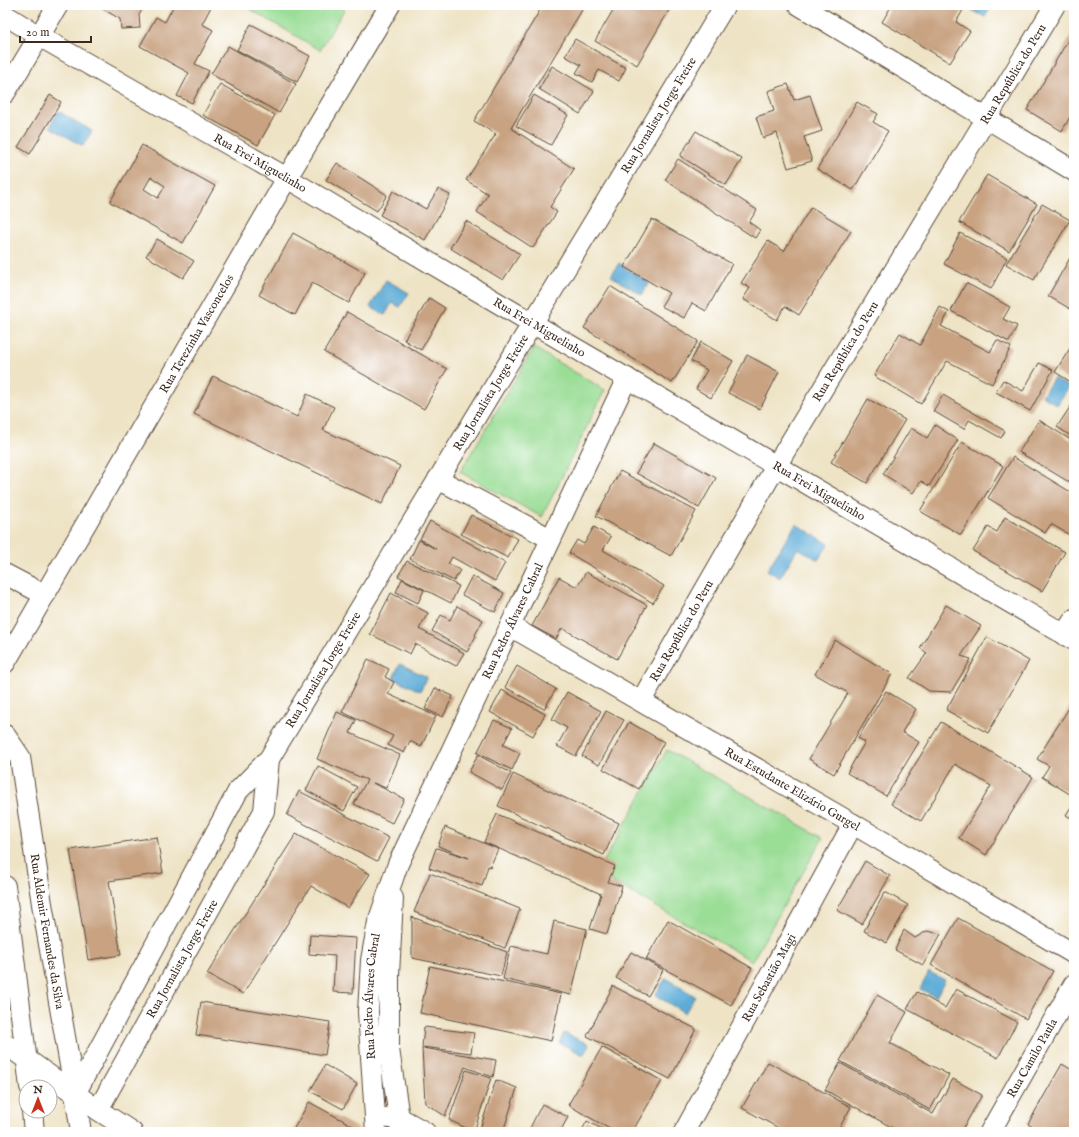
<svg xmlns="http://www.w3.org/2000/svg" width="1079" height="1137" font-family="'IM FELL English',serif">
<rect width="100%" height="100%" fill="#fff"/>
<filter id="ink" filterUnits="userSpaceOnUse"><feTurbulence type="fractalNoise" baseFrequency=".025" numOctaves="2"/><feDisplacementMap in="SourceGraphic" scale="8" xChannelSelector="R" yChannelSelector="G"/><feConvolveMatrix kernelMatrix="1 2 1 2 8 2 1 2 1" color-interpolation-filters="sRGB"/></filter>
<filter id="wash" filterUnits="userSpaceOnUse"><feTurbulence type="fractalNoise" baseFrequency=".012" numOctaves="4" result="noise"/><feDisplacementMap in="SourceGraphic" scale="16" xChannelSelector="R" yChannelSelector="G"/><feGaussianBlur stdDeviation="0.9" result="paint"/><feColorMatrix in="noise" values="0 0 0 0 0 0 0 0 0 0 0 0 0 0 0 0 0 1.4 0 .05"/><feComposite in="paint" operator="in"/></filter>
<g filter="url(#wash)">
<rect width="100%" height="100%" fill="#eee3c5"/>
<path fill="#9add95" stroke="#6a845a" d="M243,5H347L320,50Z
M534,348L605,390L542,517L460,472Z
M667,750L823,838L752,961L597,873Z"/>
<path fill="#5dacd7" stroke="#4c6b7a" d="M973,5H992L985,17L970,9Z
M58,111L92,131L83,146L50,127Z
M619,263L649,283L642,295L611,276Z
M386,280L409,293L400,307L392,303L385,315L370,307Z
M1054,378L1069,387L1057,405L1042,396Z
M796,524L829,544L818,560L798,548L780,578L767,570Z
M400,664L427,677L420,691L393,678Z
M929,972L945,980L936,997L920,989Z
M666,978L695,996L685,1013L655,995Z
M564,1033L589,1044L584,1055L559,1043Z"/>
<g id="blocks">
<path fill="#c8a281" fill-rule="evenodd" d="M106,5H145L139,15L140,28L121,29L120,19L103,9Z
M174,5H212L202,24L213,30L195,64L209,71L192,103L177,96L189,73L140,46L156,17L165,22Z
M543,5H585L511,128L574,169L550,207L557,212L533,248L477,212L488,194L466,180L496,134L474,121Z
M616,5H672L637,65L595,41Z
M892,5H966L956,22L970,31L950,63L882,22Z
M251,24L310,56L297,82L237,50Z
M1071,35L1074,37V110L1062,131L1027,110Z
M575,39L626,68L619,81L599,70L592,82L576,73L581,65L565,56Z
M228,46L296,84L279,113L211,74Z
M552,66L594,91L580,114L539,89Z
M220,84L275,115L258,145L203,115Z
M788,84L794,100L810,95L822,131L804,137L812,161L788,168L777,133L763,138L756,117L774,111L768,91Z
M50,95L61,102L30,154L18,147Z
M534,95L568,115L551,145L516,126Z
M857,102L878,114L873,122L888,131L853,190L817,169Z
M696,131L742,159L726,185L680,156Z
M142,145L215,186L183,243L110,202ZM151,177L165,186L158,198L144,189Z
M678,159L757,210L749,222L760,230L755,238L665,180Z
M337,163L387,195L377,211L326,180Z
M987,175L1037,204L1009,251L959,222Z
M438,189L450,195L425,240L380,215L393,191L426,209Z
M1042,204L1070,220L1034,280L1006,264Z
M811,207L851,231L799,315L785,306L777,320L743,299L750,288L741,283L768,241L784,251Z
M652,219L732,264L706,311L692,303L684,318L661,306L669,293L624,267Z
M466,221L520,254L503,280L450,248Z
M293,233L365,273L349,303L312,283L295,315L259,295Z
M960,233L1007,258L991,289L944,264Z
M157,239L194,261L183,278L146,256Z
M1074,251V311L1048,296Z
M966,283L1010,307L1003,319L1017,326L1009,342L951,311Z
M610,286L698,341L672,383L584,328Z
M429,298L445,308L421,350L404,340Z
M940,307L949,312L941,326L990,352L997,340L1011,347L992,384L947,361L921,404L874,376L900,333L920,345Z
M347,312L447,369L424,409L324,352Z
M701,342L733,361L711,398L696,389L707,370L691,361Z
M1074,342V384L1055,372Z
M747,355L779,372L760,409L728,393Z
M1039,363L1053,370L1030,411L996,392L1003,380L1023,391Z
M213,376L297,417L307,394L334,407L323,430L400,466L382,504L194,414Z
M943,395L1005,431L1001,438L969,420L964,429L933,411Z
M868,399L905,420L867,483L831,462Z
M1074,401V438L1057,427Z
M1039,420L1074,442V485L1019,452Z
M935,425L958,440L929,486L921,481L913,493L883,474L911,428L927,438Z
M962,442L1003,466L961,535L920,511Z
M654,443L716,478L699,508L636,473Z
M1013,457L1074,494V535L1073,537L1051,524L1045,533L988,498Z
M620,471L696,511L671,556L596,516Z
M471,515L518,539L508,558L461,534Z
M1005,517L1065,552L1042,591L973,551L988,527L997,532Z
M430,521L505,563L495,581L452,557L448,564L460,570L454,581L410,559L419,540L436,549L420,539Z
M594,527L611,537L603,550L664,586L653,603L569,553L577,540L584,544Z
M407,561L459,586L451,603L398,576Z
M586,572L647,605L617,659L562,628L556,639L532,626L559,577L577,587Z
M472,576L504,593L495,612L462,595Z
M402,579L424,590L418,603L396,592Z
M391,593L428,613L419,629L464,653L456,666L415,644L410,654L370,634Z
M946,605L981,626L961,656L971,659L951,692L929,691L909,678L927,653L920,648Z
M457,606L483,620L475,635L476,636L467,652L432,631L441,615L450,620Z
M987,637L1029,661L988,733L946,710Z
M835,640L892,674L834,774L809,759L848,693L815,674Z
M368,659L389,669L385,677L394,682L388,694L436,716L421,747L410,741L404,753L388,745L393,736L342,712Z
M517,666L556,689L544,709L505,687Z
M435,688L453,696L443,717L425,709Z
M502,690L545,714L533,736L490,712Z
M886,691L916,709L902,732L919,742L886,796L847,773L865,742L858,738Z
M567,692L601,711L576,756L557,746L567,728L552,719Z
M1074,700V794L1073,796L1042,777L1049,766L1037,759Z
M606,711L624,720L599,765L582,756Z
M337,712L356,720L350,733L400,755L386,788L373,783L404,799L392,823L354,804L367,780L317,759Z
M494,720L512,728L503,745L520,753L512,770L477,753Z
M629,722L664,742L639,789L603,769Z
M941,722L1033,777L986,855L959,838L991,786L955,764L921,821L891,804Z
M478,755L511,773L502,790L469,772Z
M318,766L357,787L344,811L306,790Z
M513,774L619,823L604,855L498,806Z
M299,791L389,838L377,861L287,815Z
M1074,802V820L1066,815Z
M497,814L615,866L608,882L622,886L607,934L590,929L601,894L484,842Z
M445,827L498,849L490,867L488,866L482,886L429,868L436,848L469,858L438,846Z
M296,834L370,874L348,908L311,886L243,994L207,974Z
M157,837L163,873L109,881L121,955L88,960L70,850Z
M865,861L890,876L862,924L837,910Z
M430,873L520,909L505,948L414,912Z
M885,892L908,905L887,943L864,931Z
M412,917L507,952L501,976L412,958Z
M958,918L1053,971L1026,1019L931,965Z
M668,920L752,968L731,1005L646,959Z
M554,921L587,929L571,995L503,979L511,946L547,954Z
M904,930L915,938L927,931L941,934L923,965L895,950Z
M310,935L356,938L353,993L333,992L335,956L309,954Z
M631,952L663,970L648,996L616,978Z
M430,966L561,994L551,1041L420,1013Z
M613,986L696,1029L670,1079L587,1036Z
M956,989L1017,1022L998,1058L907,1009L917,992L945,1008Z
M877,995L907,1012L890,1043L949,1075L930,1110L840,1061Z
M201,1002L330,1022L325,1055L196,1035Z
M424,1027L474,1033L471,1053L422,1047Z
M602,1047L662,1081L632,1132H615L568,1105Z
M422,1048L496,1060L493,1077L465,1067L445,1116L425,1103Z
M768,1062L851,1107L837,1132H786L742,1108Z
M840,1063L933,1114L953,1079L982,1095L961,1132H900L825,1090Z
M1062,1064L1074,1071V1132H1042L1028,1124Z
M325,1065L357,1084L343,1109L310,1091Z
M466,1070L491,1078L474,1132L449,1120Z
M496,1080L517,1088L503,1132H479Z
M309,1102L359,1129L357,1132H292Z
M542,1104L568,1117L560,1132H528Z
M587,1121L607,1132H581Z"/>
</g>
</g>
<g filter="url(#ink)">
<use href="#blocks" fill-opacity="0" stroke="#564637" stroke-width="1"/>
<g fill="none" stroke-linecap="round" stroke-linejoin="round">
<defs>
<g id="minor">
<path d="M799,5L1074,171"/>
<path id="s1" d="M5,15L39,36L287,178L498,303L1074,640"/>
<path d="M5,93L58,5"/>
<path d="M438,479L551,539"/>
<path d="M5,574L45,595"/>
<path id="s2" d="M510,626L853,824L1074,954"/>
<path d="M1064,635L1074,619"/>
<path id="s3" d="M5,663L287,178L390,5"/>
<path id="s4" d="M641,701L776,466L1055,5"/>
<path id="s5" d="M5,735L20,757L42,904L75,1094L81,1132"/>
<path d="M5,886L30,1087"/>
<path d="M393,898L389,975V1049L401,1132"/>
<path d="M5,1044L98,1110L132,1132"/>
<path id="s6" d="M75,1094L238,791L269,759L725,5"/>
<path id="s7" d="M98,1110L264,811L269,759"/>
<path d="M32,1111L34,1132"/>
<path d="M389,1118L398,1117L425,1132"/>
<path id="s8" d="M376,1132L368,1012L371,960L378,922L398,864L627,378"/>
<path id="s9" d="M684,1132L853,824"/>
<path id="s10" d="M990,1132L1074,984"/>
</g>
</defs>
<use href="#minor" stroke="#564637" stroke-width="22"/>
<use href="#minor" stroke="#fff" stroke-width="20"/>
</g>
</g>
<g text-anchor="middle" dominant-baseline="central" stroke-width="3" stroke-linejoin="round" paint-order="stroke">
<g font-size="12" fill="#3b2a1e" stroke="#fff">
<text stroke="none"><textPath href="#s4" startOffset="729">Rua República do Peru</textPath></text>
<text stroke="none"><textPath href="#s6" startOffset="1141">Rua Jornalista Jorge Freire</textPath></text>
<text stroke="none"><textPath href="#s1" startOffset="295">Rua Frei Miguelinho</textPath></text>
<text stroke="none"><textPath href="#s1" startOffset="619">Rua Frei Miguelinho</textPath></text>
<text stroke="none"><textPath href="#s3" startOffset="381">Rua Terezinha Vasconcelos</textPath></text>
<text stroke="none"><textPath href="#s4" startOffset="405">Rua República do Peru</textPath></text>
<text stroke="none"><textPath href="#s6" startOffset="817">Rua Jornalista Jorge Freire</textPath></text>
<text stroke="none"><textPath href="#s1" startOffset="943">Rua Frei Miguelinho</textPath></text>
<text stroke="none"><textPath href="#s8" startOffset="541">Rua Pedro Álvares Cabral</textPath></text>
<text stroke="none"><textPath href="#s4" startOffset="81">Rua República do Peru</textPath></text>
<text stroke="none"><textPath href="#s6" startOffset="493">Rua Jornalista Jorge Freire</textPath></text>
<text stroke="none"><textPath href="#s2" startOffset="326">Rua Estudante Elizário Gurgel</textPath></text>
<text stroke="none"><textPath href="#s5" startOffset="203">Rua Aldemir Fernandes da Silva</textPath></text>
<text stroke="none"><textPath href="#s7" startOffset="173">Rua Jornalista Jorge Freire</textPath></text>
<text stroke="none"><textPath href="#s9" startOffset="176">Rua Sebastião Magi</textPath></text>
<text stroke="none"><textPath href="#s8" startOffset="136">Rua Pedro Álvares Cabral</textPath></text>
<text stroke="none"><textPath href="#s10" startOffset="85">Rua Camilo Paula</textPath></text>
</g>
</g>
<rect width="1079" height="1137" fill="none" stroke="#fff" stroke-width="20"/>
<g transform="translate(38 1099)"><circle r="19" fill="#ffffff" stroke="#b1aaa5"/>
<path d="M0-3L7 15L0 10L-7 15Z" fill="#c8321e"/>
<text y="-6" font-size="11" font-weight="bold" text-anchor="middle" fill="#3b2a1e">N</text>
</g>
<path d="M20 36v6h71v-6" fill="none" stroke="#3b2a1e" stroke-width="2"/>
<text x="26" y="36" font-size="12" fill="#3b2a1e" stroke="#ffffff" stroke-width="3" paint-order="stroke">20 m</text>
</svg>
